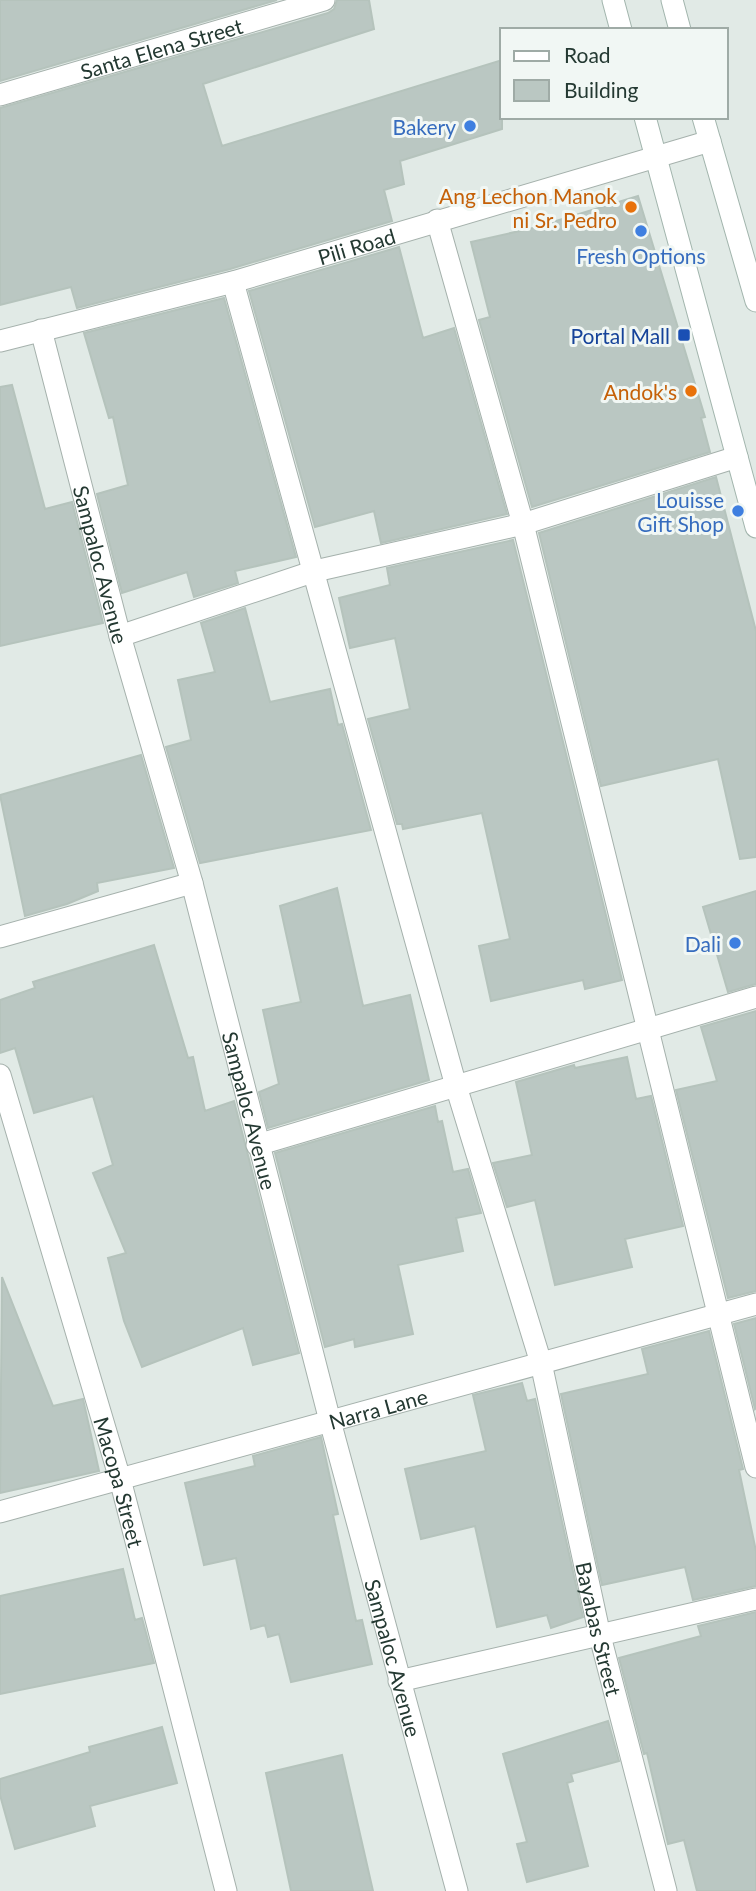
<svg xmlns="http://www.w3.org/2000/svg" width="756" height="1891" font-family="Lato,sans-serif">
<rect width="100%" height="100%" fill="#e1eae6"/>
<path fill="#bac7c2" stroke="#b5c3bc" stroke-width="2" d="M0,0H277L0,81Z
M337,0H369L374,29L203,84L222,146L502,60V129L400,161L404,184L384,190L392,221L230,269L77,308L71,287L0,305V108L328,13L334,9Z
M638,196L705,417L701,418L710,452L532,507L479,320L490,317L471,242L533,228Z
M399,247L423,338L454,328L507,514L381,543L374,511L315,527L249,291Z
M224,298L296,557L235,571L238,583L194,597L187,572L122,593L97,494L128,485L113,417L109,418L84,333Z
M12,385L45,509L72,502L103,623L0,646V387Z
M716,477L756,631V857L740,859L718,759L601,786L539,533Z
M513,540L622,980L585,989L583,980L491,1001L479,946L510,939L482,813L403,829L402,824H397L368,719L410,709L395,638L350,648L339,598L390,585L387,568Z
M245,608L270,702L330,689L338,725L342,724L371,830L200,863L166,747L191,740L178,680L215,672L201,623Z
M141,755L174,868L97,883L98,891L67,904L25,916L0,795Z
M337,888L363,1006L410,995L429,1080L268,1128L259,1092L279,1084L263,1010L301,1002L280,906Z
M756,891V984L728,992L703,907Z
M154,945L188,1058L193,1057L205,1111L234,1101L299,1353L253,1365L243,1328L142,1367L124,1321L108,1258L126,1253L93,1173L113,1165L93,1096L34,1113L15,1048L0,1053V1000L35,988L33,982Z
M756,1011V1291L728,1298L676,1090L717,1081L701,1027Z
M627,1057L636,1099L651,1096L683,1226L625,1239L632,1267L555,1285L535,1200L507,1207L493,1163L532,1155L516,1082L574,1065L575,1068Z
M435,1106L438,1122L442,1121L453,1172L468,1169L481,1213L456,1218L463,1251L398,1265L413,1334L355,1347L354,1339L325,1347L275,1153Z
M2,1277L53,1406L83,1399L99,1471L0,1493Z
M756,1318V1408L755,1409L734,1324Z
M709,1331L743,1469L739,1470L756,1551V1586L693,1600L685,1567L602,1585L561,1394L648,1374L642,1349Z
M522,1383L527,1401L535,1399L583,1617L551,1628L547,1615L497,1627L475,1526L421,1539L405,1469L486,1451L473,1395Z
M321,1437L338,1514L333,1515L356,1621L362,1620L372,1664L291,1682L279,1634L268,1637L265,1625L251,1629L236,1558L204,1565L185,1483L255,1466L253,1456Z
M123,1569L135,1620L142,1618L154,1663L0,1694V1596Z
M756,1612V1891H697L684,1840L668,1844L647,1753L644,1754L619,1658L701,1636L698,1626Z
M608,1721L619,1761L571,1774L573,1781L567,1783L588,1866L527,1882L517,1844L527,1842L503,1754Z
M162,1727L177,1783L90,1806L95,1826L15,1849L0,1795V1779L90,1752L89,1747Z
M342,1755L373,1891H291L266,1773Z"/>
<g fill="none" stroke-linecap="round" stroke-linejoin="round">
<defs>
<g id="minor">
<path id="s1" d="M0,95L324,0"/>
<path d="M437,220L523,524L756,1467"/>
<path id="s2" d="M233,282L456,1086L541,1363L600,1636L666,1891"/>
<path id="s3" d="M41,330L120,636L192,883L330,1421L457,1891"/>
<path id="s4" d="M0,341L233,282L710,141"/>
<path d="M120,636L315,571L523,524L737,457"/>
<path d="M0,937L192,883"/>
<path id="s5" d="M0,1075L120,1479L226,1891"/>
<path d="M257,1145L756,997"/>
<path id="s6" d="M0,1512L756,1304"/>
<path d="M399,1681L756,1599"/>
</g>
<path id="secondary" d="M613,0L621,30
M672,0L680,30
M645,117L756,527
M703,117L756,301"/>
</defs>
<use href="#minor" stroke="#a5b1ac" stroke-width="23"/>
<use href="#secondary" stroke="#a2b5ad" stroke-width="23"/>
<use href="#minor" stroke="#fff" stroke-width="21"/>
<use href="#secondary" stroke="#fff" stroke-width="21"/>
</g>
<g fill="#3f7fe0" stroke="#f1f7f4" stroke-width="2.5">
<circle cx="470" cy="126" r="7"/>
<circle cx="641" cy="231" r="7"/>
<circle cx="738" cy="511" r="7"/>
<circle cx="735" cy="943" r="7"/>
</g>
<g fill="#e8710a" stroke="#f1f7f4" stroke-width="2.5">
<circle cx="631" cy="207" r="7"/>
<circle cx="691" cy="391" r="7"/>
</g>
<rect fill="#1a4fb4" stroke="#f1f7f4" stroke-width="2.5" x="677" y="328" width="14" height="14" rx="3.5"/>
<g text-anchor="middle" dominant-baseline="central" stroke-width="6" stroke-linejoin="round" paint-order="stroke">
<g font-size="21" fill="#243932" stroke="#f1f7f4">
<text stroke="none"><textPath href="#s1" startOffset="168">Santa Elena Street</textPath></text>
<text stroke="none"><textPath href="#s4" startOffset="369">Pili Road</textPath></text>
<text stroke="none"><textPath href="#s3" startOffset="242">Sampaloc Avenue</textPath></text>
<text stroke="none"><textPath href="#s3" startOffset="808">Sampaloc Avenue</textPath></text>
<text stroke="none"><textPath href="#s6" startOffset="392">Narra Lane</textPath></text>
<text stroke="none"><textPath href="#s5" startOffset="424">Macopa Street</textPath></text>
<text stroke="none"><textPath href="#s2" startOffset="1396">Bayabas Street</textPath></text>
<text stroke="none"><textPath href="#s3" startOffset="1374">Sampaloc Avenue</textPath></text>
</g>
<g font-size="21" fill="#366cbe" stroke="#f1f7f4" text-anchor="end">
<text x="456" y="126">Bakery</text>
<text x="641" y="255" text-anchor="middle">Fresh Options</text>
<text x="724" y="499">Louisse<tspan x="724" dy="24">Gift Shop</tspan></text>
<text x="721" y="943">Dali</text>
</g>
<g font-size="21" fill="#c56008" stroke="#f1f7f4" text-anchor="end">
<text x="617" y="195">Ang Lechon Manok<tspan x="617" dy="24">ni Sr. Pedro</tspan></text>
<text x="677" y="391">Andok's</text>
</g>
<g font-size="21" fill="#164399" stroke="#f1f7f4" text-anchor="end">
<text x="670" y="335">Portal Mall</text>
</g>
</g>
<rect x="500" y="28" width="228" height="91" fill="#f1f7f4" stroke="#9faba6" stroke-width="2"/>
<rect x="514" y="51" width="35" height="10" fill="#ffffff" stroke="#9faba6" stroke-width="2"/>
<text x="564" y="63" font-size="21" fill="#243932">Road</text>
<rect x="514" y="80" width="35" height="21" fill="#bac7c2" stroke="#9faba6" stroke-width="2"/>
<text x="564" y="98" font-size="21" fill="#243932">Building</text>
</svg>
